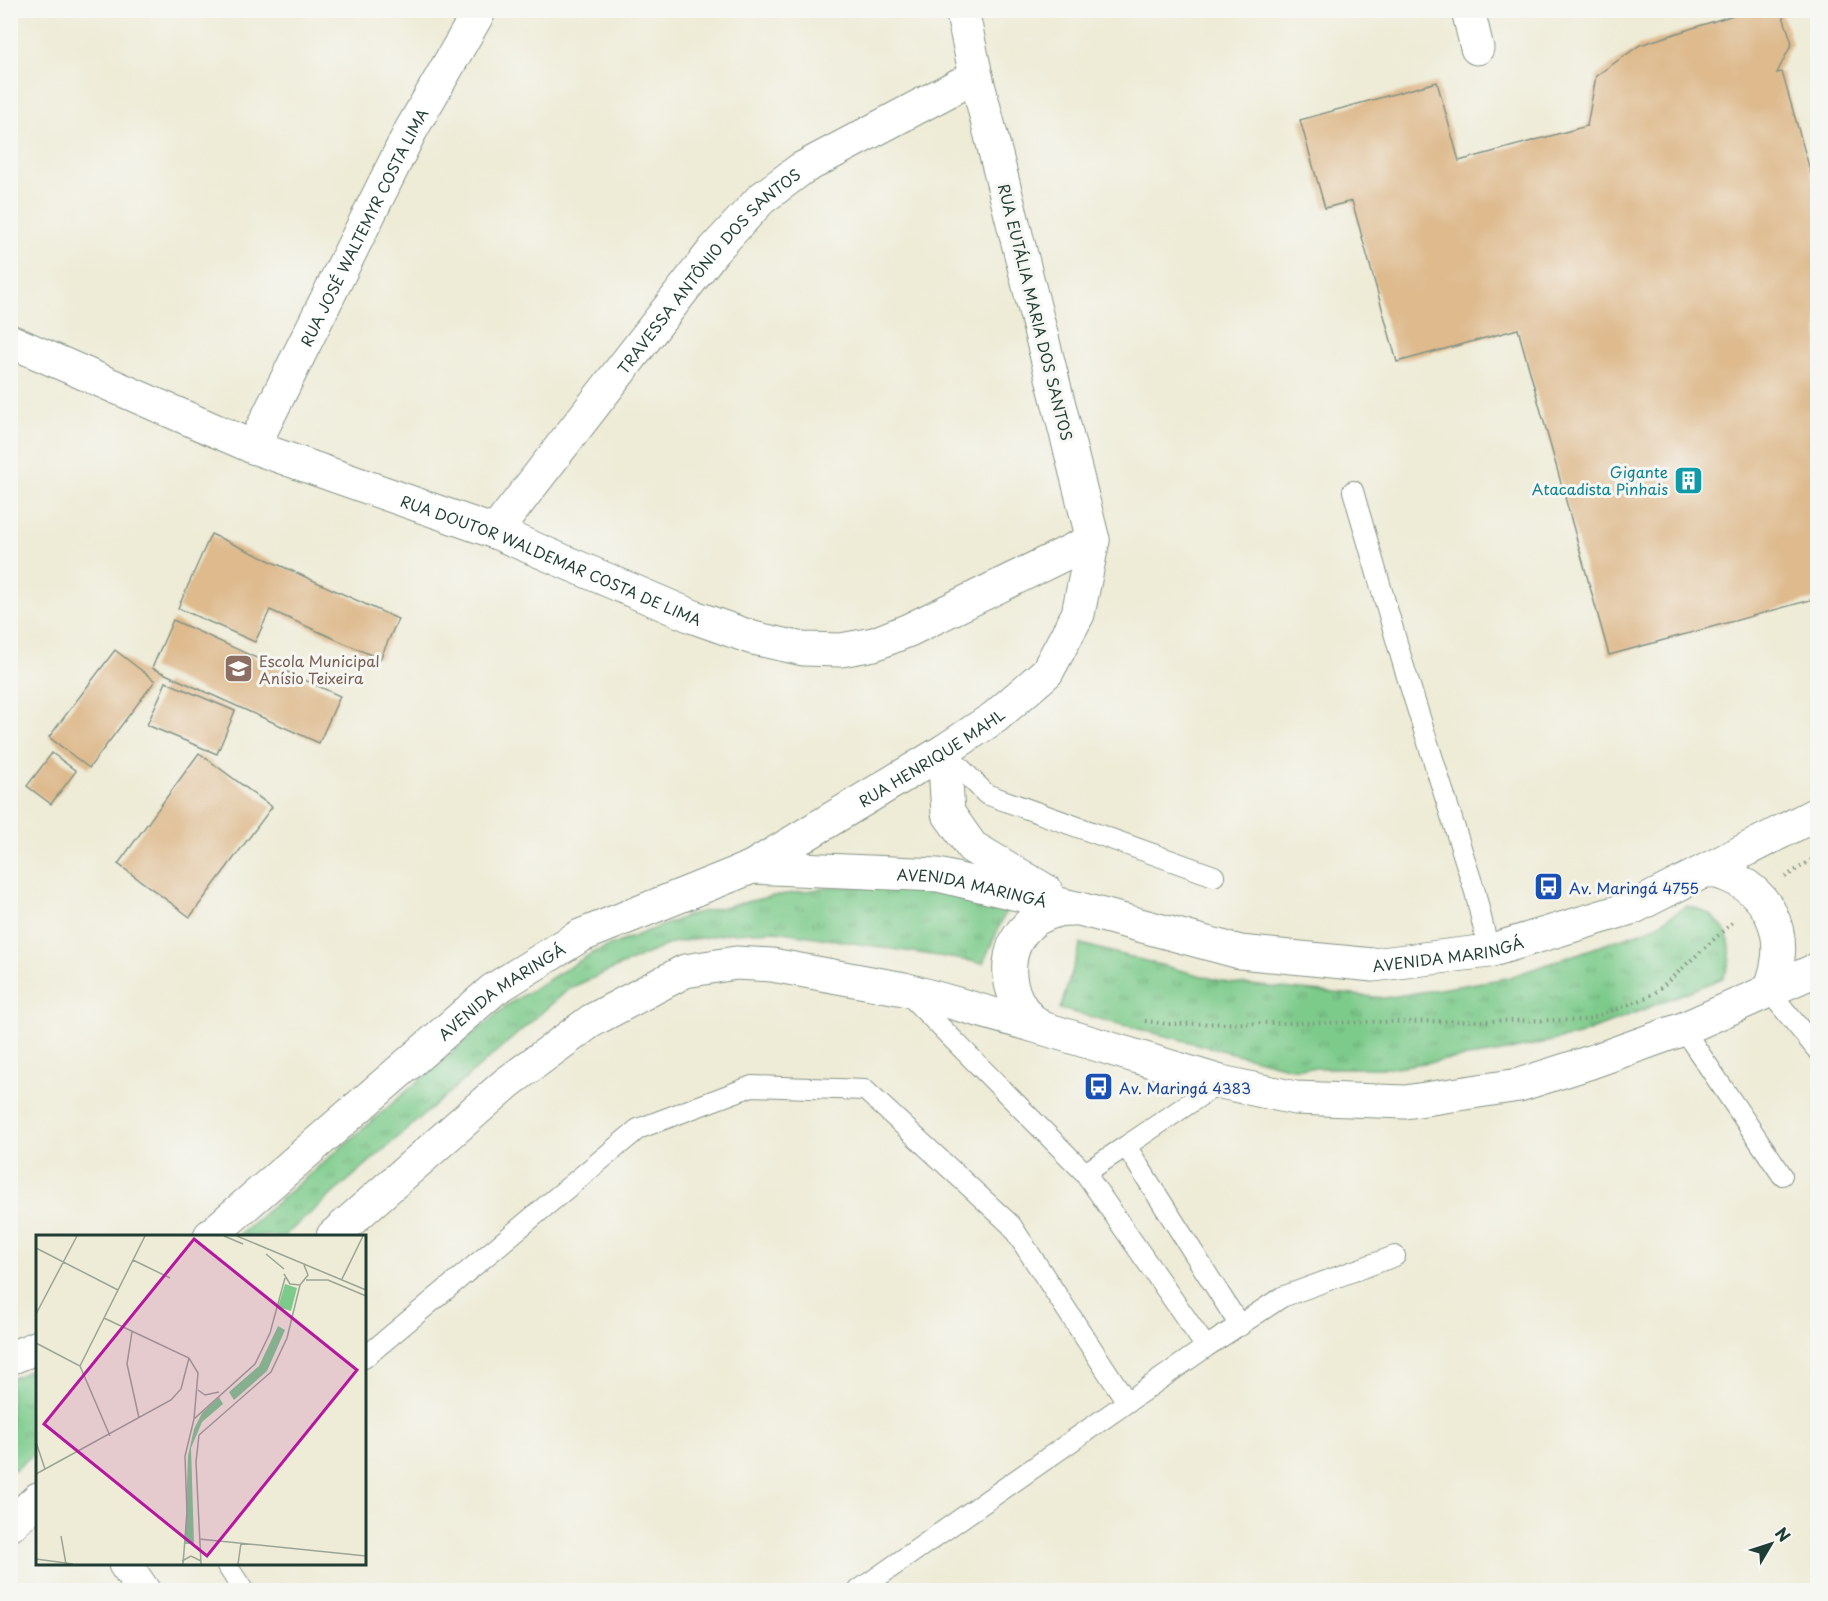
<svg xmlns="http://www.w3.org/2000/svg" width="1828" height="1601" font-family="'Playpen Sans',sans-serif">
<defs>
<pattern id="grass-tufts" width="24" height="20" patternUnits="userSpaceOnUse" patternTransform="scale(1.5)"><rect width="24" height="20" fill="#7dcb8b"/><path d="M3 7l-1-3M5 7V3M7 7l1-3M15 17l-1-3M17 17v-4M19 17l1-3" fill="none" stroke="#66a672"/></pattern>
</defs>
<rect width="100%" height="100%" fill="#f6f6f2"/>
<filter id="ink" filterUnits="userSpaceOnUse"><feTurbulence type="fractalNoise" baseFrequency=".0167" numOctaves="2"/><feDisplacementMap in="SourceGraphic" scale="12" xChannelSelector="R" yChannelSelector="G"/><feConvolveMatrix kernelMatrix="1 2 1 2 8 2 1 2 1" color-interpolation-filters="sRGB"/></filter>
<filter id="wash" filterUnits="userSpaceOnUse"><feTurbulence type="fractalNoise" baseFrequency=".008" numOctaves="4" result="noise"/><feDisplacementMap in="SourceGraphic" scale="24" xChannelSelector="R" yChannelSelector="G"/><feGaussianBlur stdDeviation="1.35" result="paint"/><feColorMatrix in="noise" values="0 0 0 0 0 0 0 0 0 0 0 0 0 0 0 0 0 1.4 0 .05"/><feComposite in="paint" operator="in"/></filter>
<g filter="url(#wash)">
<rect width="100%" height="100%" fill="#eeebd6"/>
<path fill="url(#grass-tufts)" stroke="#4e8460" stroke-width="1.5" d="M832,887H938L1008,907L983,963L776,931L731,933L672,943L570,988L284,1236H238L507,1005L594,952L692,914L773,896Z
M1687,906C1723,913 1741,944 1723,978L1579,1035L1496,1053L1388,1068H1291L1060,1009L1081,944L1229,983L1385,998L1507,978L1652,928Z
M37,1367V1451L15,1470L10,1466L11,1379Z"/>
<g id="blocks">
<path fill="#deba8d" d="M1749,10H1781L1792,43L1777,73L1782,72L1818,198V598L1609,655L1518,329L1397,362L1352,201L1325,208L1300,120L1437,82L1459,161L1587,126L1596,76L1640,45Z
M211,534L398,619L380,659L270,610L255,642L178,608Z
M173,620L340,696L319,743L152,668Z
M115,650L155,681L89,768L49,737Z
M166,682L235,711L217,754L147,725Z
M52,753L76,771L51,804L27,786Z
M199,753L272,807L190,917L118,864Z"/>
</g>
</g>
<g filter="url(#ink)">
<use href="#blocks" fill-opacity="0" stroke="#869485" stroke-width="1.5"/>
<g fill="none" stroke-linecap="round" stroke-linejoin="round">
<defs>
<path id="service" d="M1353,491L1404,667L1475,892L1489,951
M944,751L986,794L1214,876
M1769,991L1818,1051
M908,994L1085,1173L1206,1347
M1683,1029L1782,1175
M1221,1082L1126,1146L1240,1326
M1085,1173L1126,1146
M364,1358L638,1129L752,1086L865,1090L1011,1225L1127,1402
M226,1564L243,1590
M859,1590L1206,1347L1282,1297L1395,1256"/>
<g id="minor">
<path d="M1468,10L1477,48"/>
<path id="s1" d="M10,341L253,447L495,532L694,617L753,638L803,649L841,650L874,644L909,630L1093,540"/>
<path id="s2" d="M253,447L411,130L480,10"/>
<path id="s3" d="M495,532L714,250L761,199L801,169L976,76"/>
<path id="s4" d="M752,867L944,751L995,717L1047,672L1078,614L1093,540L976,76L962,10"/>
<path d="M125,1564L143,1590"/>
</g>
<g id="primary">
<path d="M944,751L948,813L972,847L1046,891"/>
<path d="M1709,870C1769,883 1794,935 1769,991"/>
<path d="M1042,1028C996,999 998,926 1055,911C1060,909 1067,909 1073,909"/>
<path id="s5" d="M210,1236L493,990L580,936L752,867L938,875L1076,908L1240,952L1373,965L1489,951L1634,907L1818,813"/>
<path d="M333,1236L507,1083L591,1021L685,971L736,963L772,965L904,989L1042,1028L1221,1082L1295,1098L1405,1102L1519,1085L1591,1062L1683,1029L1818,969"/>
<path d="M10,1358L38,1347"/>
<path d="M10,1525L38,1499"/>
</g>
</defs>
<use href="#service" stroke="#869485" stroke-width="22"/>
<use href="#minor" stroke="#869485" stroke-width="35"/>
<use href="#primary" stroke="#869485" stroke-width="35"/>
<path stroke="#869485" stroke-width="4" stroke-dasharray="1.5 4.5" stroke-linecap="butt" d="M1785,877L1813,859
M1145,1021L1167,1024L1586,1020L1641,1000L1655,993L1734,921"/>
<use href="#service" stroke="#fff" stroke-width="20"/>
<use href="#minor" stroke="#fff" stroke-width="33"/>
<use href="#primary" stroke="#fff" stroke-width="33"/>
</g>
</g>
<defs>
<symbol id="building-square" viewBox="-11 -11 22 22"><rect x="-9" y="-9" width="18" height="18" rx="4" fill="#0f9aa8" stroke="#f6f6f2"/><path d="M-4-6H4V6H1V3H-1V6H-4ZM-2.5-4.3h1.7v1.8h-1.7ZM.8-4.3h1.7v1.8H.8ZM-2.5-1h1.7V.8h-1.7ZM.8-1h1.7V.8H.8Z" fill="#fff"/></symbol>
<symbol id="school-square" viewBox="-11 -11 22 22"><rect x="-9" y="-9" width="18" height="18" rx="4" fill="#8d6e63" stroke="#f6f6f2"/><path d="M0-5L7-2L0 1L-7-2ZM-4 1L0 2.5L4 1V4Q0 6-4 4Z" fill="#fff"/></symbol>
<symbol id="bus-square" viewBox="-11 -11 22 22"><rect x="-9" y="-9" width="18" height="18" rx="4" fill="#1a4fb4" stroke="#f6f6f2"/><path d="M-5-6H5V4H4V6H2V4H-2V6H-4V4H-5ZM-3.5-4V0h7V-4ZM-3.5 1.2v1.5H-2V1.2ZM2 1.2v1.5H3.5V1.2Z" fill="#fff"/></symbol>
</defs>
<g fill-rule="evenodd">
<use href="#building-square" x="1672" y="464" width="33" height="33"/>
<use href="#school-square" x="222" y="652" width="33" height="33"/>
<use href="#bus-square" x="1532" y="870" width="33" height="33"/>
<use href="#bus-square" x="1082" y="1070" width="33" height="33"/>
</g>
<g text-anchor="middle" dominant-baseline="central" stroke-width="6" stroke-linejoin="round" paint-order="stroke">
<g font-size="15" fill="#1f3d34" stroke="#f6f6f2">
<text stroke="none"><textPath href="#s2" startOffset="246">RUA JOSÉ WALTEMYR COSTA LIMA</textPath></text>
<text stroke="none"><textPath href="#s3" startOffset="338">TRAVESSA ANTÔNIO DOS SANTOS</textPath></text>
<text transform="translate(1036 312) rotate(76)">RUA EUTÁLIA MARIA DOS SANTOS</text>
<text stroke="none"><textPath href="#s1" startOffset="584">RUA DOUTOR WALDEMAR COSTA DE LIMA</textPath></text>
<text stroke="none"><textPath href="#s4" startOffset="210">RUA HENRIQUE MAHL</textPath></text>
<text stroke="none"><textPath href="#s5" startOffset="884">AVENIDA MARINGÁ</textPath></text>
<text stroke="none"><textPath href="#s5" startOffset="1370">AVENIDA MARINGÁ</textPath></text>
<text stroke="none"><textPath href="#s5" startOffset="381">AVENIDA MARINGÁ</textPath></text>
</g>
<g font-size="15" fill="#0d838f" stroke="#f6f6f2" text-anchor="end">
<text x="1668" y="471">Gigante<tspan x="1668" dy="17">Atacadista Pinhais</tspan></text>
</g>
<g font-size="15" fill="#785e54" stroke="#f6f6f2" text-anchor="start">
<text x="259" y="660">Escola Municipal<tspan x="259" dy="17">Anísio Teixeira</tspan></text>
</g>
<g font-size="15" fill="#164399" stroke="#f6f6f2" text-anchor="start">
<text x="1569" y="887">Av. Maringá 4755</text>
<text x="1119" y="1087">Av. Maringá 4383</text>
</g>
</g>
<g transform="translate(36 1235)">
<rect width="330" height="330" fill="#eeebd6"/>
<path d="M249,49L261,53L255,76L242,72ZM242,91L249,95L231,136L198,165L193,157L223,131ZM183,162L187,169L166,187L155,213L158,309H149L152,221L158,194L166,178Z" fill="#7dcb8b"/>
<path fill="none" stroke="#9ba595" stroke-width="1.5" d="M188,1L207,9M201,1L330,55M0,13L82,55M230,19L248,34M97,25L134,43M248,39L254,49L264,50L272,40L268,30M306,44L327,1M270,45H292L330,61M0,79L41,1M68,83L153,123L162,138L158,184M96,97L91,129L103,183M0,108L44,131L74,201M44,131L109,1M162,155L169,160L183,157M0,207L9,234M0,239L135,165L145,154L153,123M25,301L30,329M163,304L330,321M0,324L37,329M146,326L155,321L165,326M147,329L151,278L149,221L158,184L219,129L234,98L249,43M165,329L160,227L163,200L235,137L251,103L264,50M202,329L205,308"/>
<path fill="#b5179e" fill-opacity="0.15" stroke="#b5179e" stroke-width="3" d="M158,4L321,135L171,321L8,189Z"/>
<rect width="330" height="330" fill="none" stroke="#1f3d34" stroke-width="3"/>
</g>
<rect width="1828" height="1601" fill="none" stroke="#f6f6f2" stroke-width="36"/>
<g transform="translate(1771 1544) rotate(51)" stroke="#f6f6f2" stroke-width="4.5" paint-order="stroke">
<path d="M0-4.5L10 22L0 15L-10 22Z" fill="#1f3d34"/>
<text y="-9" font-size="16" font-weight="bold" text-anchor="middle" fill="#1f3d34">N</text>
</g>
</svg>
